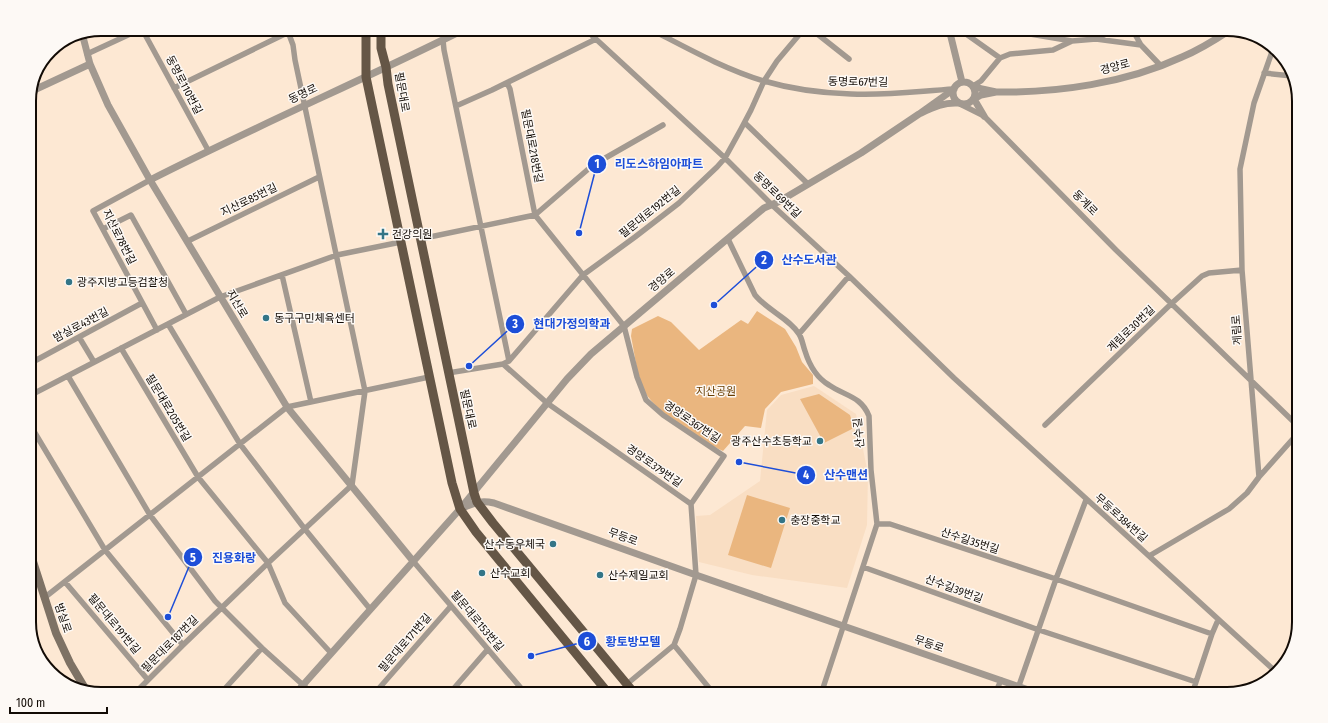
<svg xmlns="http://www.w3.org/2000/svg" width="1328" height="723" font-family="'Fira Sans Condensed','Noto Sans KR',sans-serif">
<rect width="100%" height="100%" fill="#fde8d3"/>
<path fill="#f9dec3" d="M814,386L856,414L868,474L867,525L847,588L752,575L699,562L696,516L710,515L760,481L767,410L781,395Z"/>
<path fill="#eab67f" d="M757,311L785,329L796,347L802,362L813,375V384L781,392L765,409L761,428L745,426L723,451C699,440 653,411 642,387C637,373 634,351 631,336L632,329L658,316L671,322L699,350L741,320L748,324Z
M819,394L850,415L854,428L824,443L800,399Z
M747,495L790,508L771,568L728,555Z"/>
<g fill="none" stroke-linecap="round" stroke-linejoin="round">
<path stroke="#a29990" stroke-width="5.5" d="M142,29L208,150
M585,29L725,158L772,205L849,276L954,378L1276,672
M650,29C687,48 724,69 764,81C791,89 822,93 851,94C885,96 920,91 954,89
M811,29L849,59
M959,29L1000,58
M1000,29L1072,41L1096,39L1106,34L1128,29
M1132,29L1141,45
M1096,39L1141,45L1161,66
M443,40L444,50L509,361
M87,54L141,29
M1000,58L1010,54L1053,50L1072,41
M1264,73L1292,76
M507,83L510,89L535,215L624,326L637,377L646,400L663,415L724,456L691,504
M973,86L981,81L1000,58
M174,88L289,32
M960,104L984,116L1116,250L1299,427
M456,106L492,90L596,39
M745,123L808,184
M150,180L93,211L157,330
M103,229L131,215L186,314
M420,239L535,215L593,165L663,125
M728,239L755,295C767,310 790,319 799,334C802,338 803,346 805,351C809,364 817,378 829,385C845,396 861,396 869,416L871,470L877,524L821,694
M188,241L319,177
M282,275L311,402
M168,324L240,444L304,528L370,609
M799,334L849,276
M79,337L94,362
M121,348L198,477L268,563L285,603L331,653
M29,364L142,303
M503,364L547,403L691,504
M448,373L503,364L509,361L583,275L635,237L679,203L717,167L725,158L741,129L751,110L764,81L777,61L804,29
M68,376L150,515L215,601L262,648L313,694
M29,396L220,297L337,255L401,242
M29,423L105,550L183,645
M1045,425L1171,304L1202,276L1209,273L1242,270
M1259,477L1299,432
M877,524H890L1056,579L1212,634
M1149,556L1229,509L1247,493L1259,477L1242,270L1240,169L1254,103L1273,49
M413,561L526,694
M863,567L1039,630L1196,682
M65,582L148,680
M44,598L287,407L429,377
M674,645L714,694
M627,684L674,645L680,629L696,575L691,504
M836,691L851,694
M134,694L183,645L268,563L352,485L365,391L295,60L293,45L287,29
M220,694L262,648
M374,694L451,606
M449,694L488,649
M995,694L1001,680
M1016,694L1056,579L1086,500
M1192,694L1212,634L1218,620"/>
<path stroke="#a29990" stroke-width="7" d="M949,29L962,82
M82,33L90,64L108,105L150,180L287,407L413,561
M953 93a11 11 0 1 1 22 0a11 11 0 1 1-22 0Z
M973,86L982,89L996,92L981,95L974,99L984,116
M954,89L919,114C932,108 944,102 958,103
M32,91L90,64
M996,92C1058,93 1126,83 1182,57C1199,50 1215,40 1230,30
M150,180C254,127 361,81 465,29
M462,508C475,503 480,500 494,503L696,575L1040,694
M295,694L460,509L567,379L591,354L764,208L778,202L861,153L919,114"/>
<path stroke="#7e7265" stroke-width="8" d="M29,549L56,633L70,663L86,690"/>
<path stroke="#655646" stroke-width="9" d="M366,29V77L452,483L460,509L476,532L609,694
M381,29V48L386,67L388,84L474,493L477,502L493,523L635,694"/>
</g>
<g fill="#337587" stroke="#fdf9f5" stroke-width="1.5">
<path d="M381 228h4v4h4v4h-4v4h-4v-4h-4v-4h4z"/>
<circle cx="69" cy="282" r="4"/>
<circle cx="266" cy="318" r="4"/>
<circle cx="820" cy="441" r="4"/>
<circle cx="782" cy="520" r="4"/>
<circle cx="553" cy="544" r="4"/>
<circle cx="482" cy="573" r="4"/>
<circle cx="600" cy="575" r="4"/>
</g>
<g text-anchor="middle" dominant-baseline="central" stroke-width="3" stroke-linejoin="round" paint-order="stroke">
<g font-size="11" fill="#120b05" stroke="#fdf9f5">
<text transform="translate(1115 67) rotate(-15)">경양로</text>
<text transform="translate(858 82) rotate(1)">동명로67번길</text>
<text transform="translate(184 85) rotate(62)">동명로110번길</text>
<text transform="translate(402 92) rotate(80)">필문대로</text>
<text transform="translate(303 94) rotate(-25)">동명로</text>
<text transform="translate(532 146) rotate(79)">필문대로218번길</text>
<text transform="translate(777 195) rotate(44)">동명로69번길</text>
<text transform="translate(249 200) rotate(-26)">지산로85번길</text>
<text transform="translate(1085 203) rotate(45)">동계로</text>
<text transform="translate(650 212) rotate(-39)">필문대로192번길</text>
<text transform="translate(119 237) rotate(63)">지산로78번길</text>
<text transform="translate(662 280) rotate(-40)">경양로</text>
<text transform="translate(237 304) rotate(59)">지산로</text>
<text transform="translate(81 325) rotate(-28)">밤실로43번길</text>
<text transform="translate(1131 329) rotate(-44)">계림로30번길</text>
<text transform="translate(1237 330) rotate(-94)">계림로</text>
<text transform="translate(168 408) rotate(59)">필문대로205번길</text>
<text transform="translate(468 409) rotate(78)">필문대로</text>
<text transform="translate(692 422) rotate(34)">경양로367번길</text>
<text transform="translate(859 433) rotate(-96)">산수길</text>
<text transform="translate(654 466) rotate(35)">경양로379번길</text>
<text transform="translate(1121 518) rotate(42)">무등로384번길</text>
<text transform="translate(623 537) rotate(20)">무등로</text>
<text transform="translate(970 541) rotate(18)">산수길35번길</text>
<text transform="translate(954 589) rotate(20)">산수길39번길</text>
<text transform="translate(63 618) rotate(71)">밤실로</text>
<text transform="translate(477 621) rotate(50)">필문대로153번길</text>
<text transform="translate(114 624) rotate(50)">필문대로191번길</text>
<text transform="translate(405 643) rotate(-49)">필문대로171번길</text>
<text transform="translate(170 644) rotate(-45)">필문대로187번길</text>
<text transform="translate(929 644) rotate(19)">무등로</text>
</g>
<g font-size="11" fill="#120b05" stroke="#fdf9f5" text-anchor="start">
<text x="392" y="234">건강의원</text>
<text x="77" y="282">광주지방고등검찰청</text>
<text x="274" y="318">동구구민체육센터</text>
<text x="812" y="441" text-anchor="end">광주산수초등학교</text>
<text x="790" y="520">충장중학교</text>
<text x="545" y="544" text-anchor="end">산수동우체국</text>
<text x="490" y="573">산수교회</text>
<text x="608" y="575">산수제일교회</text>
</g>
<g font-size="11" fill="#683d00" stroke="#fdf9f5">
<text x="716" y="391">지산공원</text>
</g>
</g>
<path d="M0 0H1328V723H0ZM101 36H1227A65 65 0 0 1 1292 101V622A65 65 0 0 1 1227 687H101A65 65 0 0 1 36 622V101A65 65 0 0 1 101 36Z" fill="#fdf9f5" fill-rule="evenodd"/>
<path fill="none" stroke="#120b05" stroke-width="2" d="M101 36H1227A65 65 0 0 1 1292 101V622A65 65 0 0 1 1227 687H101A65 65 0 0 1 36 622V101A65 65 0 0 1 101 36Z"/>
<path fill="none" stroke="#1d4ed8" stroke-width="1.5" d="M579 233L597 164M714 305L764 260M469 366L515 324M739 462L806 475M168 617L193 557M531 656L587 641"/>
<g fill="#1d4ed8" stroke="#fdf9f5" stroke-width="1.5">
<circle cx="579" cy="233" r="4"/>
<circle cx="714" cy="305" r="4"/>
<circle cx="469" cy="366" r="4"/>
<circle cx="739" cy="462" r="4"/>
<circle cx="168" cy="617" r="4"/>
<circle cx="531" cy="656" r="4"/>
<circle cx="597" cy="164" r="10"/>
<circle cx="764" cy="260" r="10"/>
<circle cx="515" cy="324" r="10"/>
<circle cx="806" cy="475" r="10"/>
<circle cx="193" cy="557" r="10"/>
<circle cx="587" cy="641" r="10"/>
</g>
<g font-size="12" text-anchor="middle" font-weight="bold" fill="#fff">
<text x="597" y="168">1</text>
<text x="764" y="264">2</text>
<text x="515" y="328">3</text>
<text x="806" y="479">4</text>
<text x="193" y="562">5</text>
<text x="587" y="646">6</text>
</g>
<g font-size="12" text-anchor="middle" font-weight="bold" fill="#1d4ed8" stroke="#fdf9f5" stroke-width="3" stroke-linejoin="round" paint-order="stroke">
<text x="659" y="168">리도스하임아파트</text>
<text x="809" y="264">산수도서관</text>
<text x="572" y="328">현대가정의학과</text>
<text x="846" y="479">산수맨션</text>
<text x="234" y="562">진용화랑</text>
<text x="633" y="646">황토방모텔</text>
</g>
<path d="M10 707v6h97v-6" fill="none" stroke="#120b05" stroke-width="2"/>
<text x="16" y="707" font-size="12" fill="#120b05" stroke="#fdf9f5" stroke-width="3" paint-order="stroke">100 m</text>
</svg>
